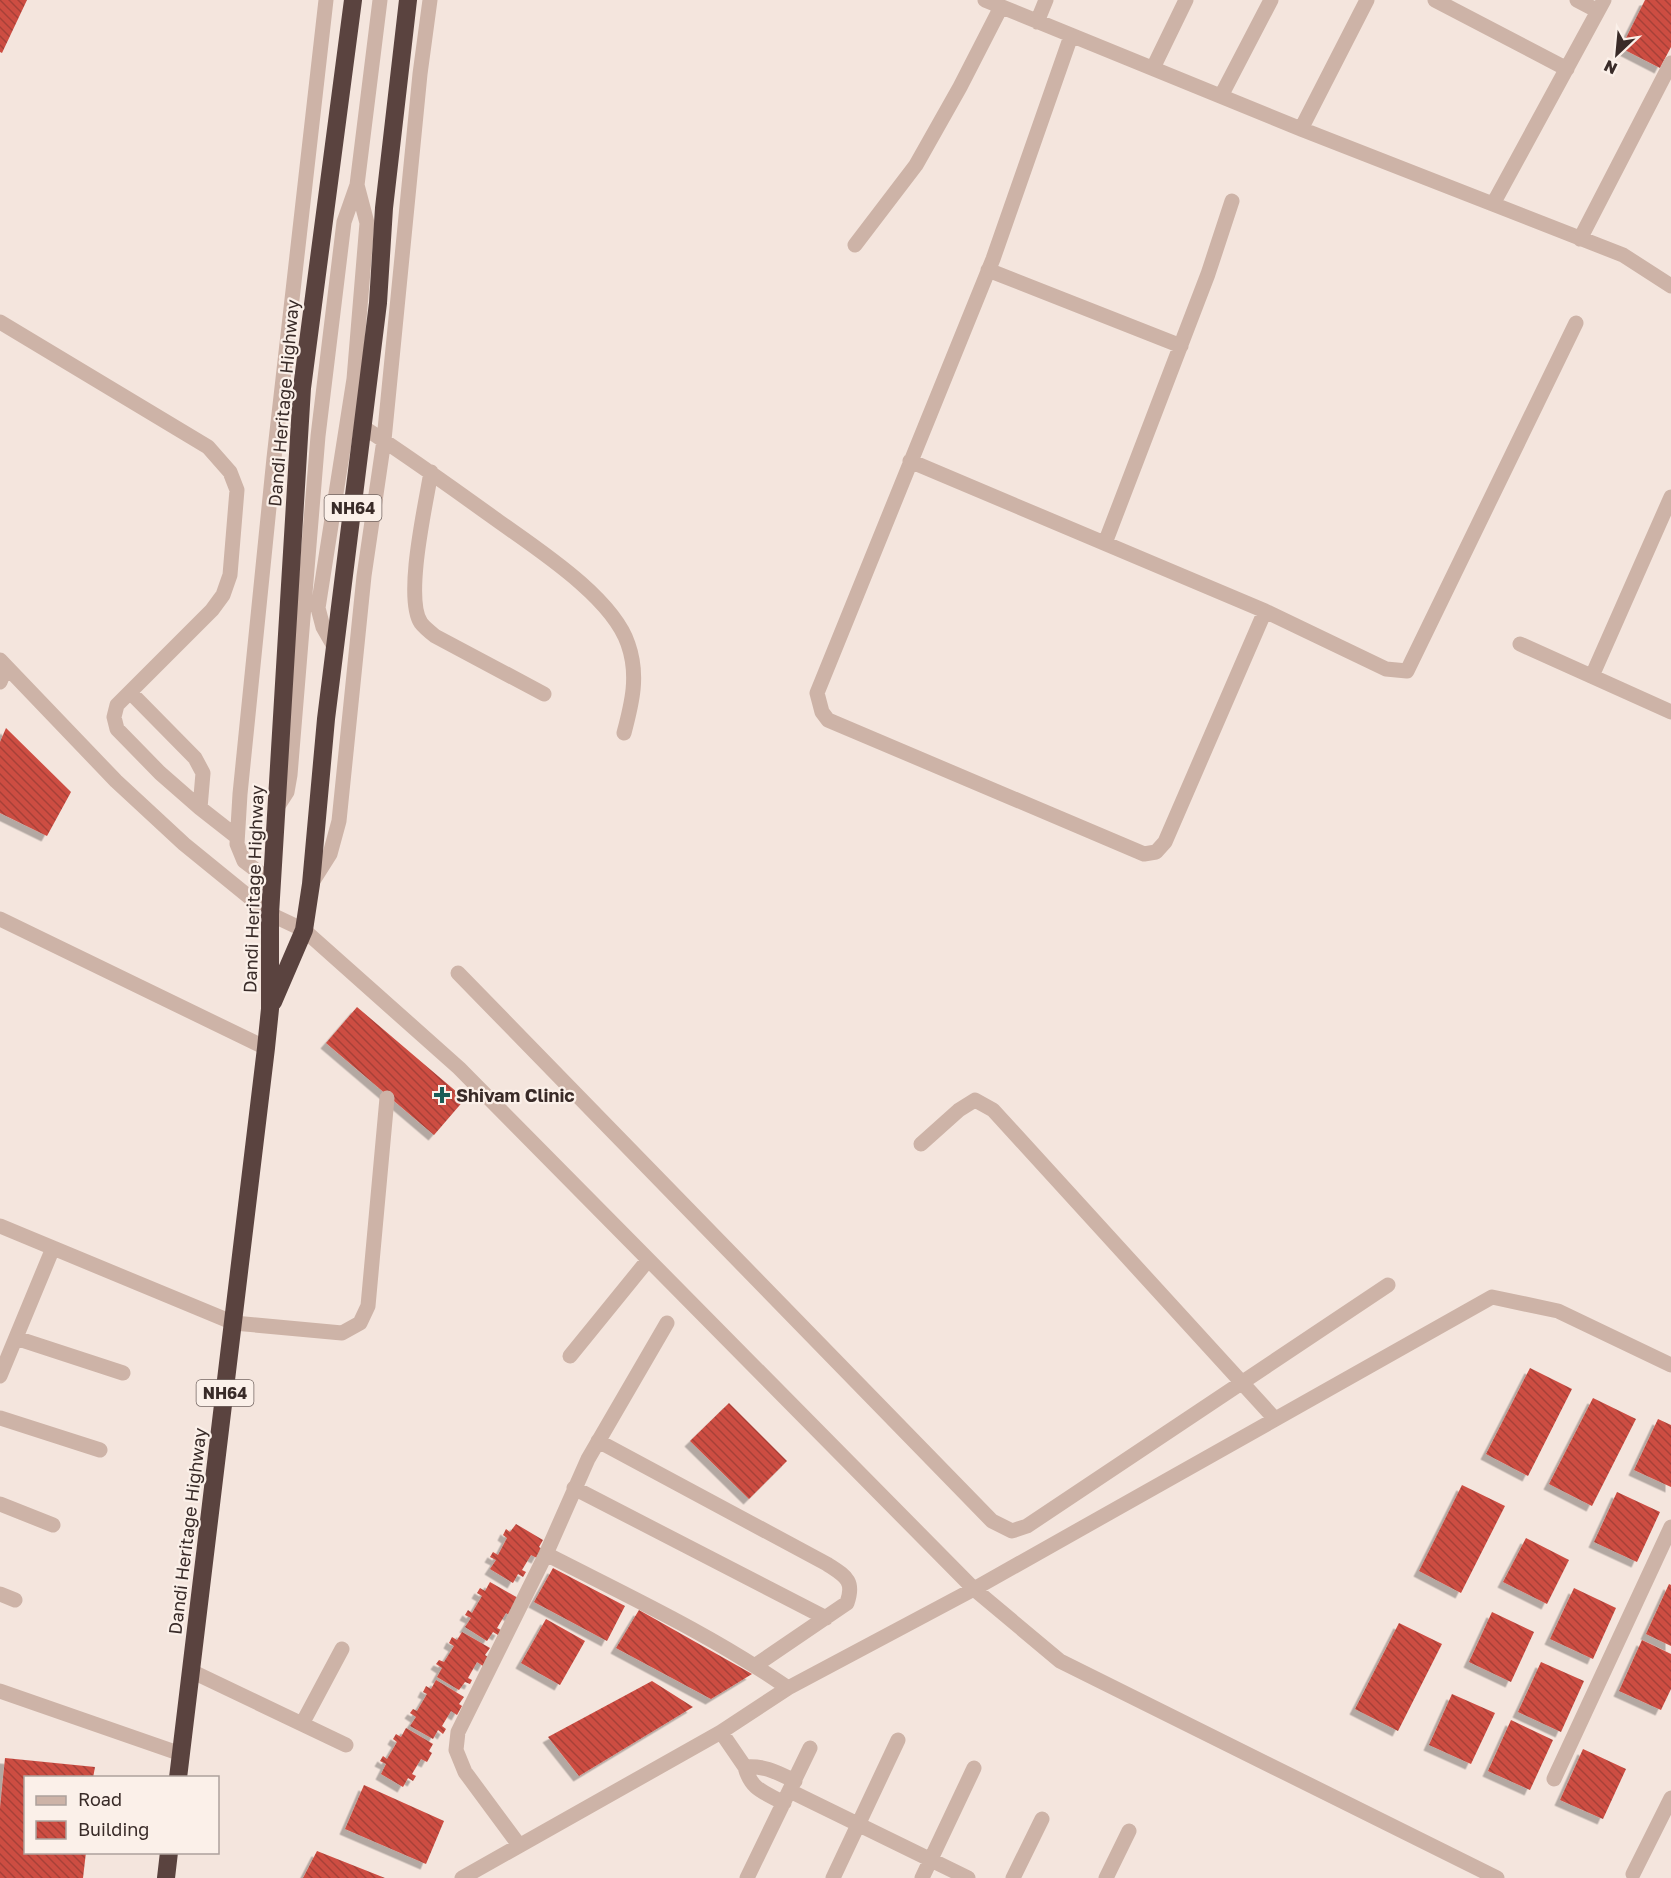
<svg xmlns="http://www.w3.org/2000/svg" width="1671" height="1878" font-family="'Golos Text',sans-serif">
<defs>
<pattern id="building-back-hatch" width="6" height="6" patternUnits="userSpaceOnUse" patternTransform="scale(1.5)"><rect width="6" height="6" fill="#cd4d42"/><path d="M-1 5l2 2M0 0l6 6M5-1l2 2" fill="none" stroke="#a74037"/></pattern>
<filter id="shadow"><feDropShadow dx="-5.5" dy="5.5" stdDeviation="0" flood-color="#0004"/></filter>
</defs>
<rect width="100%" height="100%" fill="#f4e5dd"/>
<path fill="url(#building-back-hatch)" filter="url(#shadow)" d="M0,0H27L2,53L0,52Z
M1645,0H1671V47L1660,68L1621,48Z
M6,728L71,792L47,836L0,813V742Z
M357,1007L465,1099L434,1135L326,1043Z
M1530,1368L1572,1389L1528,1476L1486,1454Z
M1593,1398L1636,1419L1592,1506L1549,1484Z
M729,1403L787,1461L749,1499L690,1441Z
M1658,1419L1671,1425V1487L1634,1470Z
M1462,1485L1505,1506L1461,1593L1419,1571Z
M1617,1492L1660,1512L1637,1562L1594,1542Z
M516,1524L543,1540L539,1547L542,1549L537,1558L531,1555L522,1570L526,1572L523,1577L518,1574L513,1583L490,1569L496,1560L490,1557L493,1552L498,1555L507,1538L503,1535L506,1529L510,1532Z
M1526,1538L1569,1560L1547,1604L1503,1582Z
M553,1568L625,1606L607,1641L534,1602Z
M490,1582L518,1598L511,1616L506,1613L497,1628L501,1630L498,1635L493,1632L487,1641L465,1627L471,1618L465,1615L468,1610L472,1613L482,1596L477,1593L480,1588L485,1591Z
M1669,1584L1671,1585V1646L1646,1634Z
M1574,1588L1616,1608L1593,1659L1550,1639Z
M639,1610L752,1674L711,1699L616,1648Z
M1492,1612L1534,1632L1511,1682L1469,1662Z
M546,1619L585,1641L560,1685L521,1663Z
M1399,1623L1442,1644L1398,1731L1355,1709Z
M462,1632L490,1648L485,1655L488,1657L483,1666L477,1662L468,1678L472,1680L470,1684L465,1682L459,1690L437,1677L442,1668L436,1664L439,1660L444,1662L454,1646L449,1643L452,1637L457,1640Z
M1642,1640L1671,1654V1689L1661,1710L1619,1691Z
M1541,1662L1584,1681L1561,1732L1518,1712Z
M436,1680L464,1697L459,1704L462,1706L457,1715L451,1711L442,1726L446,1729L443,1734L438,1730L433,1739L410,1726L416,1717L410,1713L413,1709L417,1711L427,1694L423,1692L426,1686L431,1689Z
M652,1681L693,1707L579,1776L548,1737Z
M1452,1694L1495,1713L1471,1764L1429,1745Z
M1511,1720L1553,1740L1530,1790L1488,1771Z
M406,1728L433,1744L429,1751L432,1753L427,1762L421,1759L412,1774L416,1776L413,1781L408,1778L403,1787L381,1774L386,1764L380,1761L383,1756L387,1759L397,1742L393,1739L396,1734L401,1737Z
M1583,1749L1626,1769L1603,1819L1560,1800Z
M5,1758L95,1767L93,1778H26V1852H86L83,1878H0V1808Z
M364,1785L444,1821L426,1864L345,1829Z
M317,1851L385,1878H303Z"/>
<g fill="none" stroke-linecap="round" stroke-linejoin="round">
<path stroke="#cdb3a7" stroke-width="15" d="M985,0L1301,129L1623,255L1671,286
M1435,0L1567,69
M1577,0L1598,11
M1037,22L1046,0
M1071,36L993,259L817,693L822,712L828,720L1144,854L1156,852L1165,842L1265,611
M1153,68L1186,0
M1221,96L1271,0
M1301,129L1367,0
M1493,204L1604,0
M1580,239L1671,63
M855,245L916,165L960,87L1001,7
M988,270L1181,346
M0,322L208,447L230,472L237,490L230,575L223,595L212,610L117,705L114,717L117,729L160,773L200,808L237,837
M363,427C408,456 451,487 494,518C534,547 612,596 628,644C639,675 632,703 624,733
M910,461L1265,611L1386,669L1407,671L1576,323
M431,472C426,503 404,598 421,623C424,627 430,632 435,636L544,694
M1105,543L1208,274L1232,201
M1520,644L1671,712
M335,648L323,627L318,608L354,379L367,223L357,185
M0,660L116,781L184,844L270,914L304,930L459,1068L974,1589L1060,1661L1497,1878
M1592,676L1671,497
M0,682L6,667
M130,692L195,758L203,773L200,808
M276,809L287,792L290,775L318,436L344,222L357,185L380,0
M272,882L244,861L237,844L240,794L274,458L326,0
M311,884L330,854L339,821L364,576L384,440L420,74L430,0
M0,919L266,1048
M458,973L992,1521L1012,1531L1027,1526L1388,1285
M921,1144L959,1110L975,1100L993,1110L1275,1419
M0,1226L234,1323L342,1333L360,1323L368,1306L387,1098
M16,1338L123,1373
M570,1356L648,1260
M0,1376L53,1248
M0,1418L100,1450
M598,1441L827,1564C845,1576 855,1580 847,1603L756,1665
M574,1488L826,1618
M0,1504L53,1525
M546,1554C628,1596 712,1635 788,1688
M0,1594L15,1600
M191,1671L346,1745
M0,1691L181,1754
M302,1724L342,1649
M721,1732L745,1767C764,1765 778,1773 795,1781
M745,1767C751,1790 764,1792 784,1803
M1554,1779L1671,1527
M790,1791L968,1878
M519,1845L465,1772L456,1750L458,1732L546,1554L588,1459L667,1323
M1633,1874L1671,1798
M462,1878L721,1732L788,1688L974,1589L1492,1297L1558,1311L1671,1365
M747,1878L810,1748
M833,1878L898,1740
M922,1878L974,1768
M1013,1878L1042,1819
M1106,1878L1129,1831"/>
<path stroke="#5a433f" stroke-width="18" d="M273,1002L304,930L311,884L326,719L378,303L384,208L408,0
M178,1778L266,1048L270,1009V914L302,388L353,0
M166,1878L169,1852"/>
</g>
<path fill="#1b5d57" stroke="#fbf0e9" stroke-width="2" d="M439 1086h6v6h6v6h-6v6h-6v-6h-6v-6h6z"/>
<g text-anchor="middle" dominant-baseline="central" stroke-width="4.5" stroke-linejoin="round" paint-order="stroke">
<g fill="#fbf0e9" stroke="#736662" stroke-width="1.5">
<rect x="324.5" y="495" width="57" height="26" rx="4.5"/>
<rect x="196.5" y="1380" width="57" height="26" rx="4.5"/>
</g>
<g font-size="16" font-weight="bold" fill="#392b28">
<text x="353" y="508">NH64</text>
<text x="225" y="1393">NH64</text>
</g>
<g font-size="18" fill="#392b28" stroke="#fbf0e9">
<text transform="translate(283 403) rotate(-85)">Dandi Heritage Highway</text>
<text transform="translate(253 889) rotate(-88)">Dandi Heritage Highway</text>
<text transform="translate(187 1531) rotate(-83)">Dandi Heritage Highway</text>
</g>
<g font-size="18" font-weight="bold" fill="#392b28" stroke="#fbf0e9" text-anchor="start">
<text x="456" y="1095">Shivam Clinic</text>
</g>
</g>
<rect x="24" y="1776" width="195" height="78" fill="#fbf0e9" stroke="#ada19c" stroke-width="1.5"/>
<rect x="36" y="1796" width="30" height="9" fill="#cdb3a7" stroke="#ada19c" stroke-width="1.5"/>
<text x="78" y="1806" font-size="18" fill="#392b28">Road</text>
<rect x="36" y="1821" width="30" height="18" fill="url(#building-back-hatch)" stroke="#ada19c" stroke-width="1.5"/>
<text x="78" y="1836" font-size="18" fill="#392b28">Building</text>
<g transform="translate(1617 54) rotate(206)" stroke="#fbf0e9" stroke-width="4.5" paint-order="stroke">
<path d="M0-4.5L10 22L0 15L-10 22Z" fill="#392b28"/>
<text y="-9" font-size="16" font-weight="bold" text-anchor="middle" fill="#392b28">N</text>
</g>
</svg>
